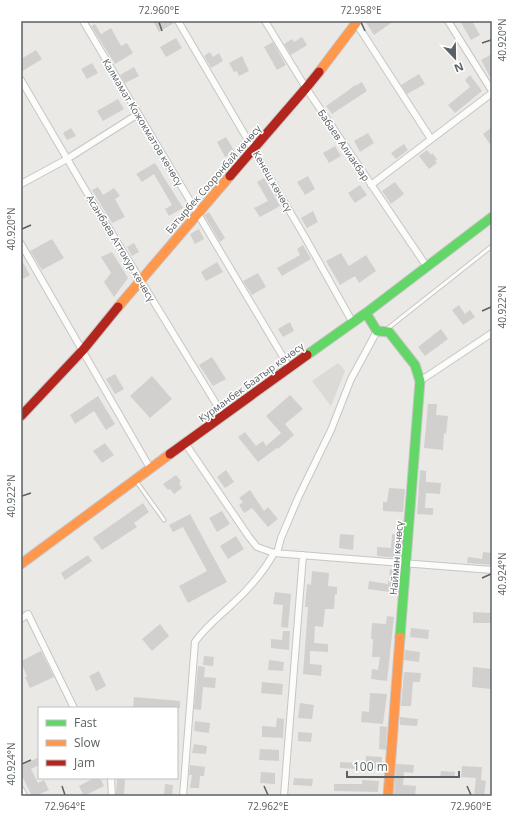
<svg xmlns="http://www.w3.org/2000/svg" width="513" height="817" font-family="'Open Sans',sans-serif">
<rect width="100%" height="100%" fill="#ebe9e5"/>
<path fill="#dcdad6" d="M338,363L345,371L331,406L312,381Z"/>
<path fill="#d2d0ce" d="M153,21H174V23L159,32Z
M365,21H394L374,35Z
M460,21H472L480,35L471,40Z
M95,24L101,34L111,28L121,46L127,43L133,53L115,64L91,26Z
M302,37L307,45L291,55L284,44L292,39L294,42Z
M176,38L182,48L166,57L160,47Z
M273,42L286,65L277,70L264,47Z
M36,50L42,59L21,72V59Z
M210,52L213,57L219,53L223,61L211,68L204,56Z
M492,54V81L481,60Z
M242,56L249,71L239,76L237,71L234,72L229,63Z
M92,63L98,73L87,79L81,69Z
M134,67L139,76L125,83L120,75Z
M419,74L425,84L407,94L401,85Z
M470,75L482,91L455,113L448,105L470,87L465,80Z
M362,82L367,91L332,114L326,106L346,92L355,85V86Z
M118,99L124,109L103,121L97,111Z
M492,127V147L483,134Z
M71,128L76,136L67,140L63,133Z
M368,133L374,143L360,152L354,141Z
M226,137L235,152L225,157L217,142Z
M404,144L408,150L396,159L391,153Z
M335,146L341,156L329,163L323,153Z
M427,150L431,155L432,153L437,159L435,161L437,163L429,169L419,156Z
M155,163L183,208L169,216L165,209L172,205L154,174L142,182L136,174Z
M308,176L315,189L305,195L297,182Z
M264,178L280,206L260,217L254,208L268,201L257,182Z
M395,182L404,194L391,204L382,191Z
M360,185L367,195L355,203L348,193Z
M98,187L103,195L114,188L120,196L115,199L125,217L112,223L92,190Z
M313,211L318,222L307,228L301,218Z
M209,212L225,238L220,242L204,215Z
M199,229L204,239L195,244L190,234Z
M52,239L64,258L42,270L30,251Z
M134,243L139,252L132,256L127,247Z
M303,245L311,259L282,276L277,268L300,255L297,249Z
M112,252L128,278L114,297L104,282L111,273L101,257Z
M341,253L349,266L366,255L376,271L359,283L355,276L340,285L326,261Z
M21,259L30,275L21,280Z
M217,262L223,272L206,281L201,272Z
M258,273L266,287L252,295L243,281Z
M459,305L465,314L470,310L475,317L463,325L452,310Z
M290,322L294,331L283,337L278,329Z
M441,329L448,339L425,356L418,347Z
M212,357L226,379L213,386L199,365Z
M115,374L124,389L115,394L106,379Z
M152,376L172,399L150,418L130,396Z
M290,395L303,409L285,424L294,435L278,449L277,448L258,462L238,437L245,432L256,446L263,441L266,446L281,433L266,416Z
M98,396L115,424L106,430L94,411L75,424L70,415Z
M428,404H437L436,415L448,416L446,434L444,433L443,450L424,448Z
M105,443L114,455L102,463L93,451Z
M226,470L234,482L225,488L217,477Z
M420,470L426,471V482L441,483L440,494L426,493L425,508H433V515L417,514Z
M176,475L181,481L179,483L182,488L174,494L170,489L168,490L163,484Z
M389,488L405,489L403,512L383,511V502H387Z
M250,490L264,511L268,507L278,519L268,527L252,508L244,513L239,505L243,502L239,498Z
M143,503L149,512L134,523L137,527L102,550L93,538Z
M222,511L230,524L217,532L209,518Z
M190,514L227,582L188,603L179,586L207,571L183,527L173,532L169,525Z
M340,534L354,535L353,550L339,548Z
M392,534L402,535L400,558L377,556V547L391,548Z
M236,536L244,549L228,559L220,546Z
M483,552L492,553V565L467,563L468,557L482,559Z
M88,555L92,561L65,580L61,573Z
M390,569L399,570L397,593L368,589L369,581L388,584Z
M312,571L329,573L328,586L337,587V594H335L334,609H325L323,627L315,626L314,643L328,644V652L310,651V664L322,665L321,676L303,674L308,607H305L307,584L311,585Z
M275,592L291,594L288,628L281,627L283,605L273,604Z
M473,612L492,613V623H473Z
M387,616L394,617L387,681L371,679L372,669L378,670L380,657H372L373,639H371L372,623L386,624Z
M160,624L169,636L152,651L142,639Z
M411,628L429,630L428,639L410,637Z
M283,631H290L289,650L271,648V639L282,640Z
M405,650L420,652L419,662L404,660Z
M41,651L54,677L30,688L25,677H27L21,661Z
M204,656L214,657L213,666L203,665Z
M269,660L284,662L283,671L268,670Z
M198,666L205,667L204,677L216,678L215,688L203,687L201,710L194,709Z
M473,667L492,669L491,689L472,687Z
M99,671L106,686L96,691L89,676Z
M404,672L421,673L420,682H413L411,706H401Z
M262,682L283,684L282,695L261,693Z
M370,693L387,694L383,724L361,722L362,711L369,712Z
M134,697L180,701V708H133Z
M300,703L314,705L312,719L298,718Z
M400,717L418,719L417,726L400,725Z
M277,718L284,719L283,738L262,737V726L276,727Z
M195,721L210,723L209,733L194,731Z
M380,726L387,727L386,750L379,749Z
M298,732L312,733L311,742L298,741Z
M194,744L207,746L206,754L192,753Z
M260,749L279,750V761L259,760Z
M366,756L382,757V769L365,768Z
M39,757V765L31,769L38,783L44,780L49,790L40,794L41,796H32L21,774V766Z
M340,762L357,763V769L340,768Z
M396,764L414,765L413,773L404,772L403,785L416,786L415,796L394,794Z
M190,765L205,767L204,776H200L199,788H190L192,775H189Z
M462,766L482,767L481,780L486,781L484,796H474L476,778L461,777Z
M441,771L455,772L454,778L440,777Z
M261,772L275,773V784L260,783Z
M94,778H100L104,786L84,796L79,786Z
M117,778H125L124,796H116Z
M294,778L313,779L312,786L293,785Z
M362,780L379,781L378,792L334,791V784H362Z
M165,784L173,785L172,796H164Z"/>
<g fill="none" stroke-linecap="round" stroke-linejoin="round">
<defs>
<path id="lane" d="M387,329L492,246
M136,481L164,520"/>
<path id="street" d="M83,21L289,367
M178,21L306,239L353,323
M265,21L306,88L427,267
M448,21L492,91
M356,23L431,139
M21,80L86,191L223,415
M21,184L67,159L138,114
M371,185L492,93
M21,244L150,468
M420,381L492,333
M185,443L249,537L257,547L274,553L492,570
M277,553L281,538L298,498L331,430L351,379L377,331
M21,619L28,614L74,708
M111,778L112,796
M21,790L24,796
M183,796L195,642C204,629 216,619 228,608C246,592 262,575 274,553
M284,796L303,555"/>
<path id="fast" d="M366,313L377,331L389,332L415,365L420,381L400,637
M307,355L366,313L492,217"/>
<path id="slow" d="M319,72L356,23L355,21
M118,307L230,176
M21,564L170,454
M388,796L400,637"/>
<path id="jam" d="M230,176L306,88L319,72
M21,416L83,350L118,307
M170,454L307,355"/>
</defs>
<use href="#lane" stroke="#c6c6c6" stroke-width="5"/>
<use href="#street" stroke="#c6c6c6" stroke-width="8"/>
<use href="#fast" stroke="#c7c7c7" stroke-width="11"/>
<use href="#slow" stroke="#c7c7c7" stroke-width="11"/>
<use href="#jam" stroke="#c7c7c7" stroke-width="11"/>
<use href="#lane" stroke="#fcfcfb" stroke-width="3"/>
<use href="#street" stroke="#fcfcfb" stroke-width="6"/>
<use href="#fast" stroke="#63d668" stroke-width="9"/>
<use href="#slow" stroke="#ff974d" stroke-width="9"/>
<use href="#jam" stroke="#b3261e" stroke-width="9"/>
</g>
<path fill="none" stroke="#5a6064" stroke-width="1.5" d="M159,22L162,31M361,22L365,31M482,43L491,40M22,229L31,225M482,311L491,307M22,496L31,493M482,578L491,574M22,764L31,760M62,786L65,795M264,786L268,795M467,786L471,795"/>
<g text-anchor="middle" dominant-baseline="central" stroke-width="3" stroke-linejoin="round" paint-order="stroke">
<g font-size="10" fill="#5a6064" stroke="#fff">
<text transform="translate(143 122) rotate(59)">Калмамат Кожокматов көчөсү</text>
<text transform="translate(344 145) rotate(56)">Бабаев Алиакбар</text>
<text transform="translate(213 179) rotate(-49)">Батырбек Сооронбай көчөсү</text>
<text transform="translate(273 181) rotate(60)">Кенеш көчөсү</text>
<text transform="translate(121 248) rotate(59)">Асанбаев Аттокур көчөсү</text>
<text transform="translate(251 382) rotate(-36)">Курманбек Баатыр көчөсү</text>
<text transform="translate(396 558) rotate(-85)">Найман көчөсү</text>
</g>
</g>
<rect width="513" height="817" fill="none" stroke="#ffffff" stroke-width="44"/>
<rect x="38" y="707" width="140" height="72" fill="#ffffff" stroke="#bdbfc1"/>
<rect x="46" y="720" width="20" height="6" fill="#63d668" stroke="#bdbfc1"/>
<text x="74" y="727" font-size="12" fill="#5a6064">Fast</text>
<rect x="46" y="740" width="20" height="6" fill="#ff974d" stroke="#bdbfc1"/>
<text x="74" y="747" font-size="12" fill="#5a6064">Slow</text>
<rect x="46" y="760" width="20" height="6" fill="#b3261e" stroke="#bdbfc1"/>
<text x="74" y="767" font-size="12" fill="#5a6064">Jam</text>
<g transform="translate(455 58) rotate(158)" stroke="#ffffff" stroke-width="3" paint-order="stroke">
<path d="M0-3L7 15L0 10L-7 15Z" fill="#5a6064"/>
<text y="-6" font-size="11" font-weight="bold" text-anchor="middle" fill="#5a6064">N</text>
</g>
<path d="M347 771v6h112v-6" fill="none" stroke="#5a6064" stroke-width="2"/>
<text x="353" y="771" font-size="12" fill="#5a6064" stroke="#ffffff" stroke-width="3" paint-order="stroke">100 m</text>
<rect x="22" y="22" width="469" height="773" fill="none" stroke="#5a6064" stroke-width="1.5"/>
<g font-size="10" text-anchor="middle" fill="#5a6064">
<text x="159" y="14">72.960°E</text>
<text x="361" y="14">72.958°E</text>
<text transform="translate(502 40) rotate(-90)" y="4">40.920°N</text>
<text transform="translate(11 229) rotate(-90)" y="4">40.920°N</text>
<text transform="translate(502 307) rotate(-90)" y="4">40.922°N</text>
<text transform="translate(11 496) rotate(-90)" y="4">40.922°N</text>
<text transform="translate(502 574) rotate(-90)" y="4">40.924°N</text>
<text transform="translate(11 764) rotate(-90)" y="4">40.924°N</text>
<text x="65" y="810">72.964°E</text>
<text x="268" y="810">72.962°E</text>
<text x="471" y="810">72.960°E</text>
</g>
</svg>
